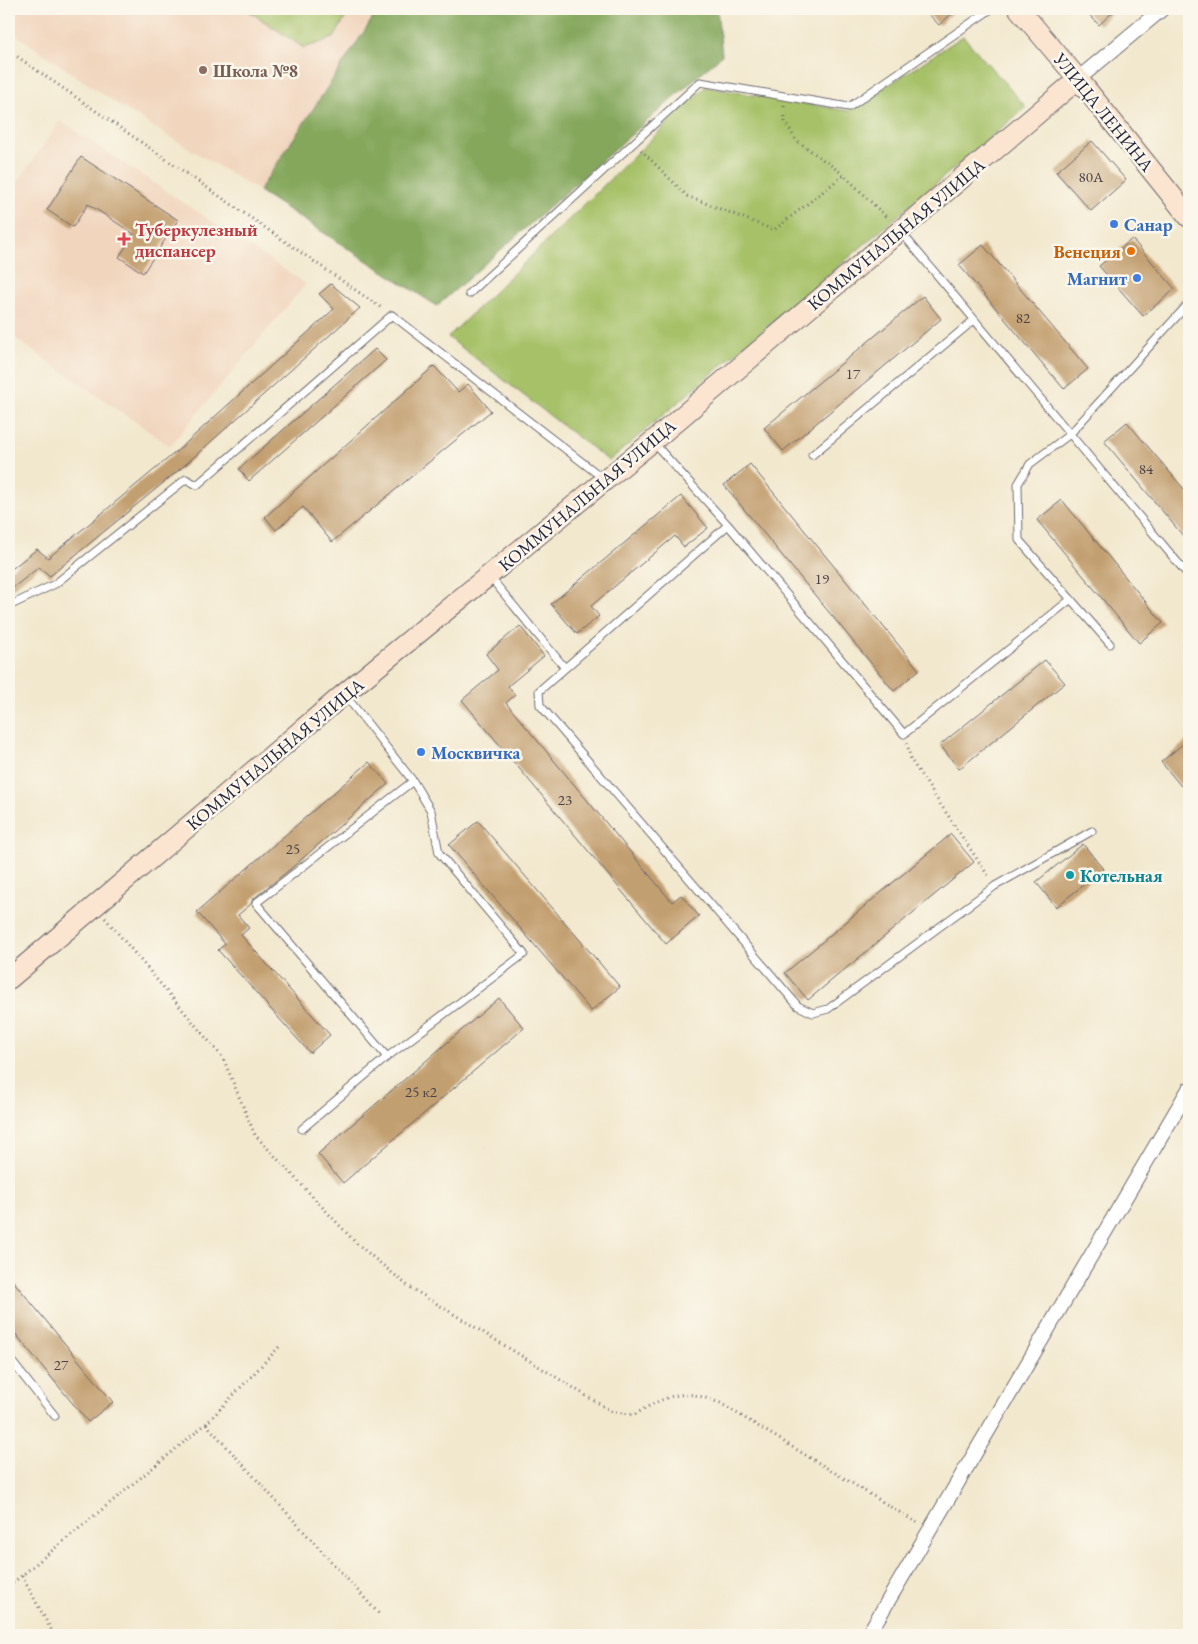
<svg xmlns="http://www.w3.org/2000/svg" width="1198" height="1644" font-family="'EB Garamond',serif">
<rect width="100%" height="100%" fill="#fbf7ec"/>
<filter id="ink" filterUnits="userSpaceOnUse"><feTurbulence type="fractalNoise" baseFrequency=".02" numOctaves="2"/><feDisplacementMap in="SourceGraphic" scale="10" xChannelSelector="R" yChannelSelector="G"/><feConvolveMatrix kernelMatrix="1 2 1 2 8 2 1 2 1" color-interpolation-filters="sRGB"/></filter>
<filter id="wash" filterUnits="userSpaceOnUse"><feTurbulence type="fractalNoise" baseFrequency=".0096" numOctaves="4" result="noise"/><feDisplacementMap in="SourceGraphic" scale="20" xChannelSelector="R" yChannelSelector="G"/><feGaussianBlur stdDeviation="1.12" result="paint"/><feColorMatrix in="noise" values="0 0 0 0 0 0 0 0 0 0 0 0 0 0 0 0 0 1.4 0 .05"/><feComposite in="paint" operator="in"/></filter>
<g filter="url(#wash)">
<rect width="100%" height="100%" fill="#f2e8ce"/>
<path fill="#f1d5bd" d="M9,9H379L259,191L126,110L9,30Z
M60,121L306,284L170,446L9,334V195Z"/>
<path fill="#a6c168" stroke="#647252" d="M246,9H350L334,38L304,48Z
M963,36L1026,107L609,461L448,337L705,87L849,111Z"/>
<path fill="#84a75c" stroke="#53644c" d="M379,9H717L722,55L437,306L259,191Z"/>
<g id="blocks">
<path fill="#c29f70" d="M924,9H957L939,25Z
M1084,9H1116L1099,25Z
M1092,141L1126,180L1091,211L1056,172Z
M81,157L178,220L143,273L119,257L134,234L88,204L73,227L47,210Z
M1132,239L1175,289L1143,316L1099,266Z
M983,245L1088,369L1064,389L959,265Z
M331,284L360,308L185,465L50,576L39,567L9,591V571L37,549L48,558L177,451L334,309L319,294Z
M923,296L941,319L783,451L764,428Z
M375,349L386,360L249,481L239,469Z
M434,366L458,392L468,384L491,411L332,542L303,507L276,530L265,517Z
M1127,422L1189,495V543L1104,441Z
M750,464L919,670L894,691L724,485Z
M681,496L708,528L684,547L675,536L591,606L599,616L577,634L551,604Z
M1062,500L1163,623L1139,643L1037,520Z
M520,626L544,656L508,686L515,695L506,703L672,902L681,895L699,916L666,944L462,700L498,670L486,654Z
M1045,660L1065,683L959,769L940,745Z
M1189,739V780L1181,786L1161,762Z
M369,762L388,784L288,871L253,899L251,904L238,915L249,928L241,935L330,1035L310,1053L218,950L225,944L197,912Z
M478,821L620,987L591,1011L449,845Z
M951,834L974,862L808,1000L785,973Z
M1083,844L1103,869L1056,907L1036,882Z
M499,998L524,1028L343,1183L318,1154Z
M9,1276L113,1402L88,1422L9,1326Z"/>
</g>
</g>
<g filter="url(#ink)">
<use href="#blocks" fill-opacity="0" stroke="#6b676e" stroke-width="1"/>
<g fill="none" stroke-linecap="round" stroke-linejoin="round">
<defs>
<path id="lane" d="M901,232L1189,576
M469,294L700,82L849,107L991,9
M653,442L728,525L904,734L1071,599
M812,455L974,320
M728,525L539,691L540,705L798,1006L813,1013L828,1009L995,886L1092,831
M490,577L565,668
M9,606L55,584L186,479L197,485L392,315L604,479
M1110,644L1019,540L1018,484L1030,464L1070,434L1189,303
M345,695L413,781L431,811L439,853L524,954L387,1057L256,903L413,781
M302,1129L387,1057
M9,1358L55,1416"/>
<path id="street" d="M1078,79L1162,9
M868,1635L1189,1089"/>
<path id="secondary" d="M1019,9L1078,79L1189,217
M9,979L344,694L653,441L1078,79"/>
</defs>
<use href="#lane" stroke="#6b676e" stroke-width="9"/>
<use href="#street" stroke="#6b676e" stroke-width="16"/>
<use href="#secondary" stroke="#6b676e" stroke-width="22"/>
<path stroke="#6b676e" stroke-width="3" stroke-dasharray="1 4" stroke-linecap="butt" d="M9,51L383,309
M784,106L785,122L796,140L844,175
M641,150L687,196L774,230L844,175L888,219
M907,743L911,760L989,877
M105,918L223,1058L255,1135L356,1243L408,1286L611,1411L634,1415C652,1404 671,1392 693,1395C702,1396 711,1400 720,1403L919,1524
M206,1424L379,1614
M22,1576L54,1635
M9,1586L206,1424L280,1346"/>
<use href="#lane" stroke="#fff" stroke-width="7"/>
<use href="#street" stroke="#fff" stroke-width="14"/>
<use href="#secondary" stroke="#fce5d0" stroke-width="20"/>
</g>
</g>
<circle fill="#8d6e63" stroke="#fbf7ec" stroke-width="2" cx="203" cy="70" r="5"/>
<g fill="#3f7fe0" stroke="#fbf7ec" stroke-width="2">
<circle cx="1114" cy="224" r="5"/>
<circle cx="1137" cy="278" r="5"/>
<circle cx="421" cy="752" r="5"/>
</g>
<path fill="#e0444e" stroke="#fbf7ec" stroke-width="2" d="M121.5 231.5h5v5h5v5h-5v5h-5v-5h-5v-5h5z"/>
<circle fill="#e8710a" stroke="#fbf7ec" stroke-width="2" cx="1131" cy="251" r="5"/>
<circle fill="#0f9aa8" stroke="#fbf7ec" stroke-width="2" cx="1070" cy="875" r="5"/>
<g text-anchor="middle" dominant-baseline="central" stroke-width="5" stroke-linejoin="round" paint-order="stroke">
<g font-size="15" fill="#4a4148">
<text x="1091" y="176">80А</text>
<text x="1023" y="317">82</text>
<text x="853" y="373">17</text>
<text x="1146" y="468">84</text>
<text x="822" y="578">19</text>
<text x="565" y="799">23</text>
<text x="293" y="848">25</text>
<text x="421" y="1091">25 к2</text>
<text x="61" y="1364">27</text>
</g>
<g font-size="18" font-weight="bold" fill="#785e54" stroke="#fbf7ec" text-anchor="start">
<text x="213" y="70">Школа №8</text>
</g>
<g font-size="18" fill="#22223b" stroke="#fbf7ec">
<text transform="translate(1104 112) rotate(51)">УЛИЦА ЛЕНИНА</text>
<text transform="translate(896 234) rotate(-40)">КОММУНАЛЬНАЯ УЛИЦА</text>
<text transform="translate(587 495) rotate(-40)">КОММУНАЛЬНАЯ УЛИЦА</text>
<text transform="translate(275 754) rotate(-40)">КОММУНАЛЬНАЯ УЛИЦА</text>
</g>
<g font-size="18" font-weight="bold" fill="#366cbe" stroke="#fbf7ec" text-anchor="start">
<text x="1124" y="224">Санар</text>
<text x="1127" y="278" text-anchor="end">Магнит</text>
<text x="431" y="752">Москвичка</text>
</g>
<g font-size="18" font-weight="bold" fill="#be3a42" stroke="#fbf7ec" text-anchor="start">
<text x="135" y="229">Туберкулезный<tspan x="135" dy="21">диспансер</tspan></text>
</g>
<g font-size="18" font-weight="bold" fill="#c56008" stroke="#fbf7ec" text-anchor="end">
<text x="1121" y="251">Венеция</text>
</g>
<g font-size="18" font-weight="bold" fill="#0d838f" stroke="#fbf7ec" text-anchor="start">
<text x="1080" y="875">Котельная</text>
</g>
</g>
<rect width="1198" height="1644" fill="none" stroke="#fbf7ec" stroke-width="30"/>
</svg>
